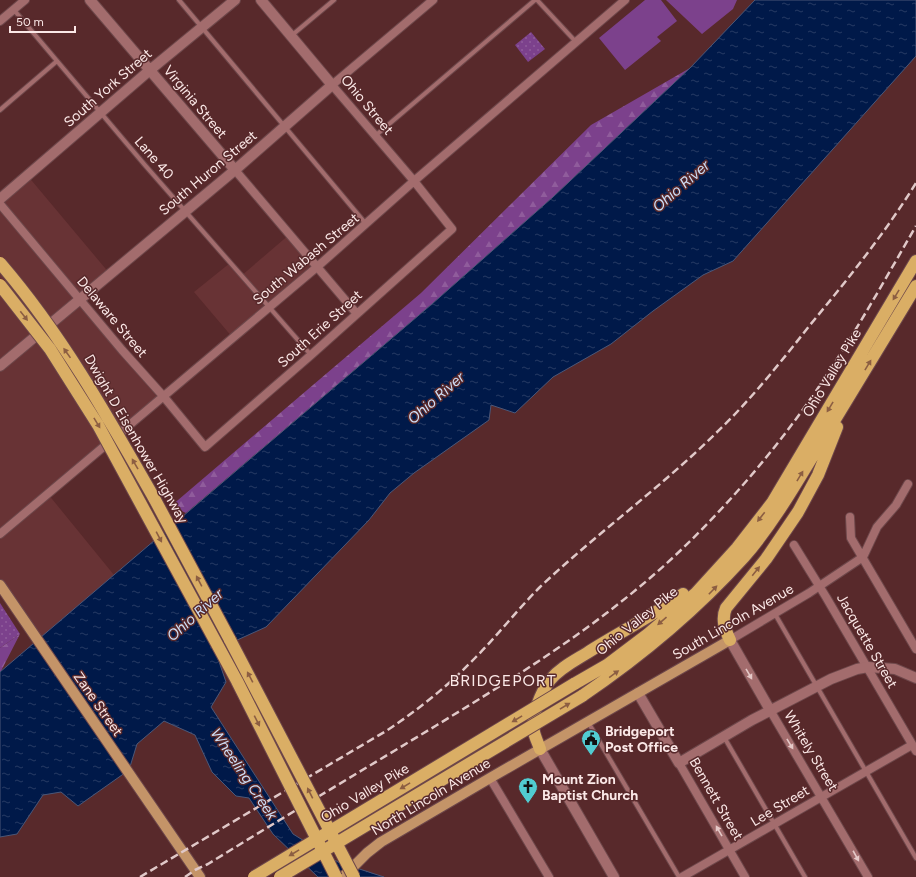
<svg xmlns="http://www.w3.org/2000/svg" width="916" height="877" font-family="Figtree,sans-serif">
<defs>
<pattern id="forest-firs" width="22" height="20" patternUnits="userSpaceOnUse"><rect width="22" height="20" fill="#7c418c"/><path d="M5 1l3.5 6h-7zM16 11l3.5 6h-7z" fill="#905c9c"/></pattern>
<pattern id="park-dots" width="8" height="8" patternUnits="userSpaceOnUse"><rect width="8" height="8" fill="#7c418c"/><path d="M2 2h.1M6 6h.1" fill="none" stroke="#905c9c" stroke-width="1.8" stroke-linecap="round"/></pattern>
<pattern id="water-ripples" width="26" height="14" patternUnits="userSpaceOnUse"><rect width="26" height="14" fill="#001949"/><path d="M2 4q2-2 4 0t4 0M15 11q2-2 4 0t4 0" fill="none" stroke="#263a63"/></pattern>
</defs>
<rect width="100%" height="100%" fill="#58292b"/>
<path fill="#683335" d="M27,175L110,274L80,299L164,397L48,494L114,575L38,640L0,585V199Z
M290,234L317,267L233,338L194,292L230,263L241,276Z"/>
<path fill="url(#forest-firs)" d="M690,68L553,197L432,304L186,513L171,506L421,293L591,125Z
M20,634L1,671L0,672V648Z"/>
<path fill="url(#park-dots)" d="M531,32L545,49L528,62L515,45Z
M0,603L20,634L0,648Z"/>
<path fill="#7c418c" d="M645,0H661L677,21L657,37L661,41L625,70L599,38Z
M666,0H737L733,9L702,34Z"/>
<path fill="url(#water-ripples)" stroke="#4b5778" d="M755,0H916V56L733,261L703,275L653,311L611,344L553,377L515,413L491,405L489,420L414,473L390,493L369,520L266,627L215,650L226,682L211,707L293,834L338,862L384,877H318L273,834L249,798L236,796L212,772L195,735L164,721L137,744L129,770L78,806L61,792L43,795L17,834L0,837V672L432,304L553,197L690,68Z"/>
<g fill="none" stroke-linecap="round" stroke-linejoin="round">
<defs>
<path id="lane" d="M179,0L366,224
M537,0L576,42
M14,10L144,164L311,355
M291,36L334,0
M0,110L57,61
M375,136L535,0
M775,614L916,858
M588,722L679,877
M724,737L805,877"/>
<path id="street" d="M0,21L25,0
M235,170L357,314
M0,204L122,350L164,397L205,447L311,355L452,229L414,181L332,85L433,0
M850,517L851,538L916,649
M0,534L317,267L414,181L625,0
M794,545L826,597L916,751
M730,640L809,593L863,557L877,527L896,505L908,484
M770,710L868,877
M679,763L745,877
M490,778L549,877
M682,877L912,745"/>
<path id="secondary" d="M90,0L235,170
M0,199L150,70L235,0
M0,366L235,170L332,85L261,0
M730,640L770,710
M638,693L679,763L752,720L831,679L857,669L868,667L895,669L916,678
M540,749L614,877"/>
<path id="primary" d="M0,585L200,877
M343,877L367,853L381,842L490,778L730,640"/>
<path id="highway" d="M154,498L230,640
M730,640C725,630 721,619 726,608L766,559L798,512L818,475L837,427
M574,684L607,665L648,634L696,593L737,548L772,503L916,261
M582,696C641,656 696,610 744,557C772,525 795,485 817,449C850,394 883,340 916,286
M540,749C538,743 535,737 534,732C531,716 541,692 550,680C560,668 574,661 587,653C618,633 653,616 683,594"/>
</defs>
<use href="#lane" stroke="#6d474a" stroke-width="6"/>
<use href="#street" stroke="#6d474a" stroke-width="10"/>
<use href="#secondary" stroke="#6d474a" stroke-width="12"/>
<use href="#primary" stroke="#6d474a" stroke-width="12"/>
<use href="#highway" stroke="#6d474a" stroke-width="14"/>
<use href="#lane" stroke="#a36c6d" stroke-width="4"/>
<use href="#street" stroke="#a36c6d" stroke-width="8"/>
<use href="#secondary" stroke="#a36c6d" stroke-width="10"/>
<use href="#primary" stroke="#c49468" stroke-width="10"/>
<use href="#highway" stroke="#daae65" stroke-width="12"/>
<path stroke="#e0c8c8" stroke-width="2.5" stroke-dasharray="8 4" stroke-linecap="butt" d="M140,877L386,731C418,710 448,686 475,658C498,635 517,610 540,587C596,534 659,489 714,435C749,402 780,363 810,325C848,279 885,233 916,183
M185,877L195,870L208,864C284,817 361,771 437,725C524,672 609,619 682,549C742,491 795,426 839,356C866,314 891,269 916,226"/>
<defs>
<path id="highway-bridge" d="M0,263C62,335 108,417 154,498
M0,285L50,349L98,425L237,681L336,877
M230,640L354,877
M254,877L574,684
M280,877L582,696"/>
</defs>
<use href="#highway-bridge" stroke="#6d474a" stroke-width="14" stroke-linecap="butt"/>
<use href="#highway-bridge" stroke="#daae65" stroke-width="12"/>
</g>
<defs><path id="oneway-solid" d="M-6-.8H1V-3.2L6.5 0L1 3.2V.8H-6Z"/></defs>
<g fill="#8c5e42">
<use href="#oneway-solid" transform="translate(896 295) rotate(121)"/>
<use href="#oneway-solid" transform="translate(24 316) rotate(52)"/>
<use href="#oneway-solid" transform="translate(67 353) rotate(-125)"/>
<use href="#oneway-solid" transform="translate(868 365) rotate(-59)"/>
<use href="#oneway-solid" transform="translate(830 407) rotate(121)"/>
<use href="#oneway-solid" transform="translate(97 423) rotate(59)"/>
<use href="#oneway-solid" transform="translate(135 464) rotate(-120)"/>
<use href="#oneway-solid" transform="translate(800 476) rotate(-59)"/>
<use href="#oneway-solid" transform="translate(761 517) rotate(128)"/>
<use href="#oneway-solid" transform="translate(159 537) rotate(62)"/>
<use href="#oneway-solid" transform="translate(756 571) rotate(-51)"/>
<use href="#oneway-solid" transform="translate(199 581) rotate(-118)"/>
<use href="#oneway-solid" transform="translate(713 590) rotate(-46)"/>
<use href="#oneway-solid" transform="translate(662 621) rotate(139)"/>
<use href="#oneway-solid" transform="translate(614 674) rotate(-36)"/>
<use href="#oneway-solid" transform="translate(250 677) rotate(-118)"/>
<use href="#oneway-solid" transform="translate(565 706) rotate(-31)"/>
<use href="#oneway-solid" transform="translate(517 719) rotate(149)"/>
<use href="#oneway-solid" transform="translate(257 721) rotate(63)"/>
<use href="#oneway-solid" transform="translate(405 786) rotate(149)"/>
<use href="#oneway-solid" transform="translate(310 793) rotate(-117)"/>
<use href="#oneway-solid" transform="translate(294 853) rotate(149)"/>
</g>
<g fill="#e5c9c8">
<use href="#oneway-solid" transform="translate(749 674) rotate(60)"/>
<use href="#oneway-solid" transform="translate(790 744) rotate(59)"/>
<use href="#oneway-solid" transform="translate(719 831) rotate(-120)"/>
<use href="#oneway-solid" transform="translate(856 856) rotate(61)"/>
</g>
<defs>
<symbol id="civic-pin" viewBox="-11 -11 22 30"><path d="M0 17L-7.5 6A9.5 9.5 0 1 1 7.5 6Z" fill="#51ccd1" stroke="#58292b"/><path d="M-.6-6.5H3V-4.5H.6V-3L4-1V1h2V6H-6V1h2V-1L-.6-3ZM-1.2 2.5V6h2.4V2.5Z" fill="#111"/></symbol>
<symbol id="church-pin" viewBox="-11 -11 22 30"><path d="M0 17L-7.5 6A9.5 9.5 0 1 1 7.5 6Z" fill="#51ccd1" stroke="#58292b"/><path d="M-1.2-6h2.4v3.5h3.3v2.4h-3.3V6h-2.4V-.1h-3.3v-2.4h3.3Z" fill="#111"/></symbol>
</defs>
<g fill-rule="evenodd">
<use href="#civic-pin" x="580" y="728" width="22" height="30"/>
<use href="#church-pin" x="517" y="776" width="22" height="30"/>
</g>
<g text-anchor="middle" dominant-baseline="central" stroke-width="3" stroke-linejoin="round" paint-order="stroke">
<g font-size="14" fill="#fbe8e7" stroke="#58292b">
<text transform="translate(108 88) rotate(-41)">South York Street</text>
<text transform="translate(195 102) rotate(50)">Virginia Street</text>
<text transform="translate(367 105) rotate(50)">Ohio Street</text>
<text transform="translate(154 158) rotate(49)">Lane 40</text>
<text transform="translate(208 173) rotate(-40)">South Huron Street</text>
<text transform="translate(306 259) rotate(-40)">South Wabash Street</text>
<text transform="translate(112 317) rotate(50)">Delaware Street</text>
<text transform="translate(320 329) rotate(-42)">South Erie Street</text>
<text transform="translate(832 373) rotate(-59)">Ohio Valley Pike</text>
<text transform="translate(136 439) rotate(60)">Dwight D Eisenhower Highway</text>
<text transform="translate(637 621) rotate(-39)">Ohio Valley Pike</text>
<text transform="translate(733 622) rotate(-30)">South Lincoln Avenue</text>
<text transform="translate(867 641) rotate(60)">Jacquette Street</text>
<text transform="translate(98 704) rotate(55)">Zane Street</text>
<text transform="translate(811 751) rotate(59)">Whitely Street</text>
<text transform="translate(365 793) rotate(-31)">Ohio Valley Pike</text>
<text transform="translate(431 797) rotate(-31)">North Lincoln Avenue</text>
<text transform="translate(716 799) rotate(60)">Bennett Street</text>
<text transform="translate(780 806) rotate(-31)">Lee Street</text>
</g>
<g font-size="14" font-weight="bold" fill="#fbe8e7" stroke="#58292b" text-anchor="start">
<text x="605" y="731">Bridgeport<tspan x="605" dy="16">Post Office</tspan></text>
<text x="542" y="779">Mount Zion<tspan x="542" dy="16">Baptist Church</tspan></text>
</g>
<g font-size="15" font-style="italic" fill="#cedff8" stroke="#58292b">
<text transform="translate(681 186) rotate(-41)">Ohio River</text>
<text transform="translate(436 398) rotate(-41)">Ohio River</text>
<text transform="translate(195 615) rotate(-42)">Ohio River</text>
<text transform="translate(244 774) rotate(56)">Wheeling Creek</text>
</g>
<g font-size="16" letter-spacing="1" fill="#fbe8e7" stroke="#58292b">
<text x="503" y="680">BRIDGEPORT</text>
</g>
</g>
<path d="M10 26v6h65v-6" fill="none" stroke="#fbe8e7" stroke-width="2"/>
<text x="16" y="26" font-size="12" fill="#fbe8e7" stroke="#58292b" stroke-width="3" paint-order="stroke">50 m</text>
</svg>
